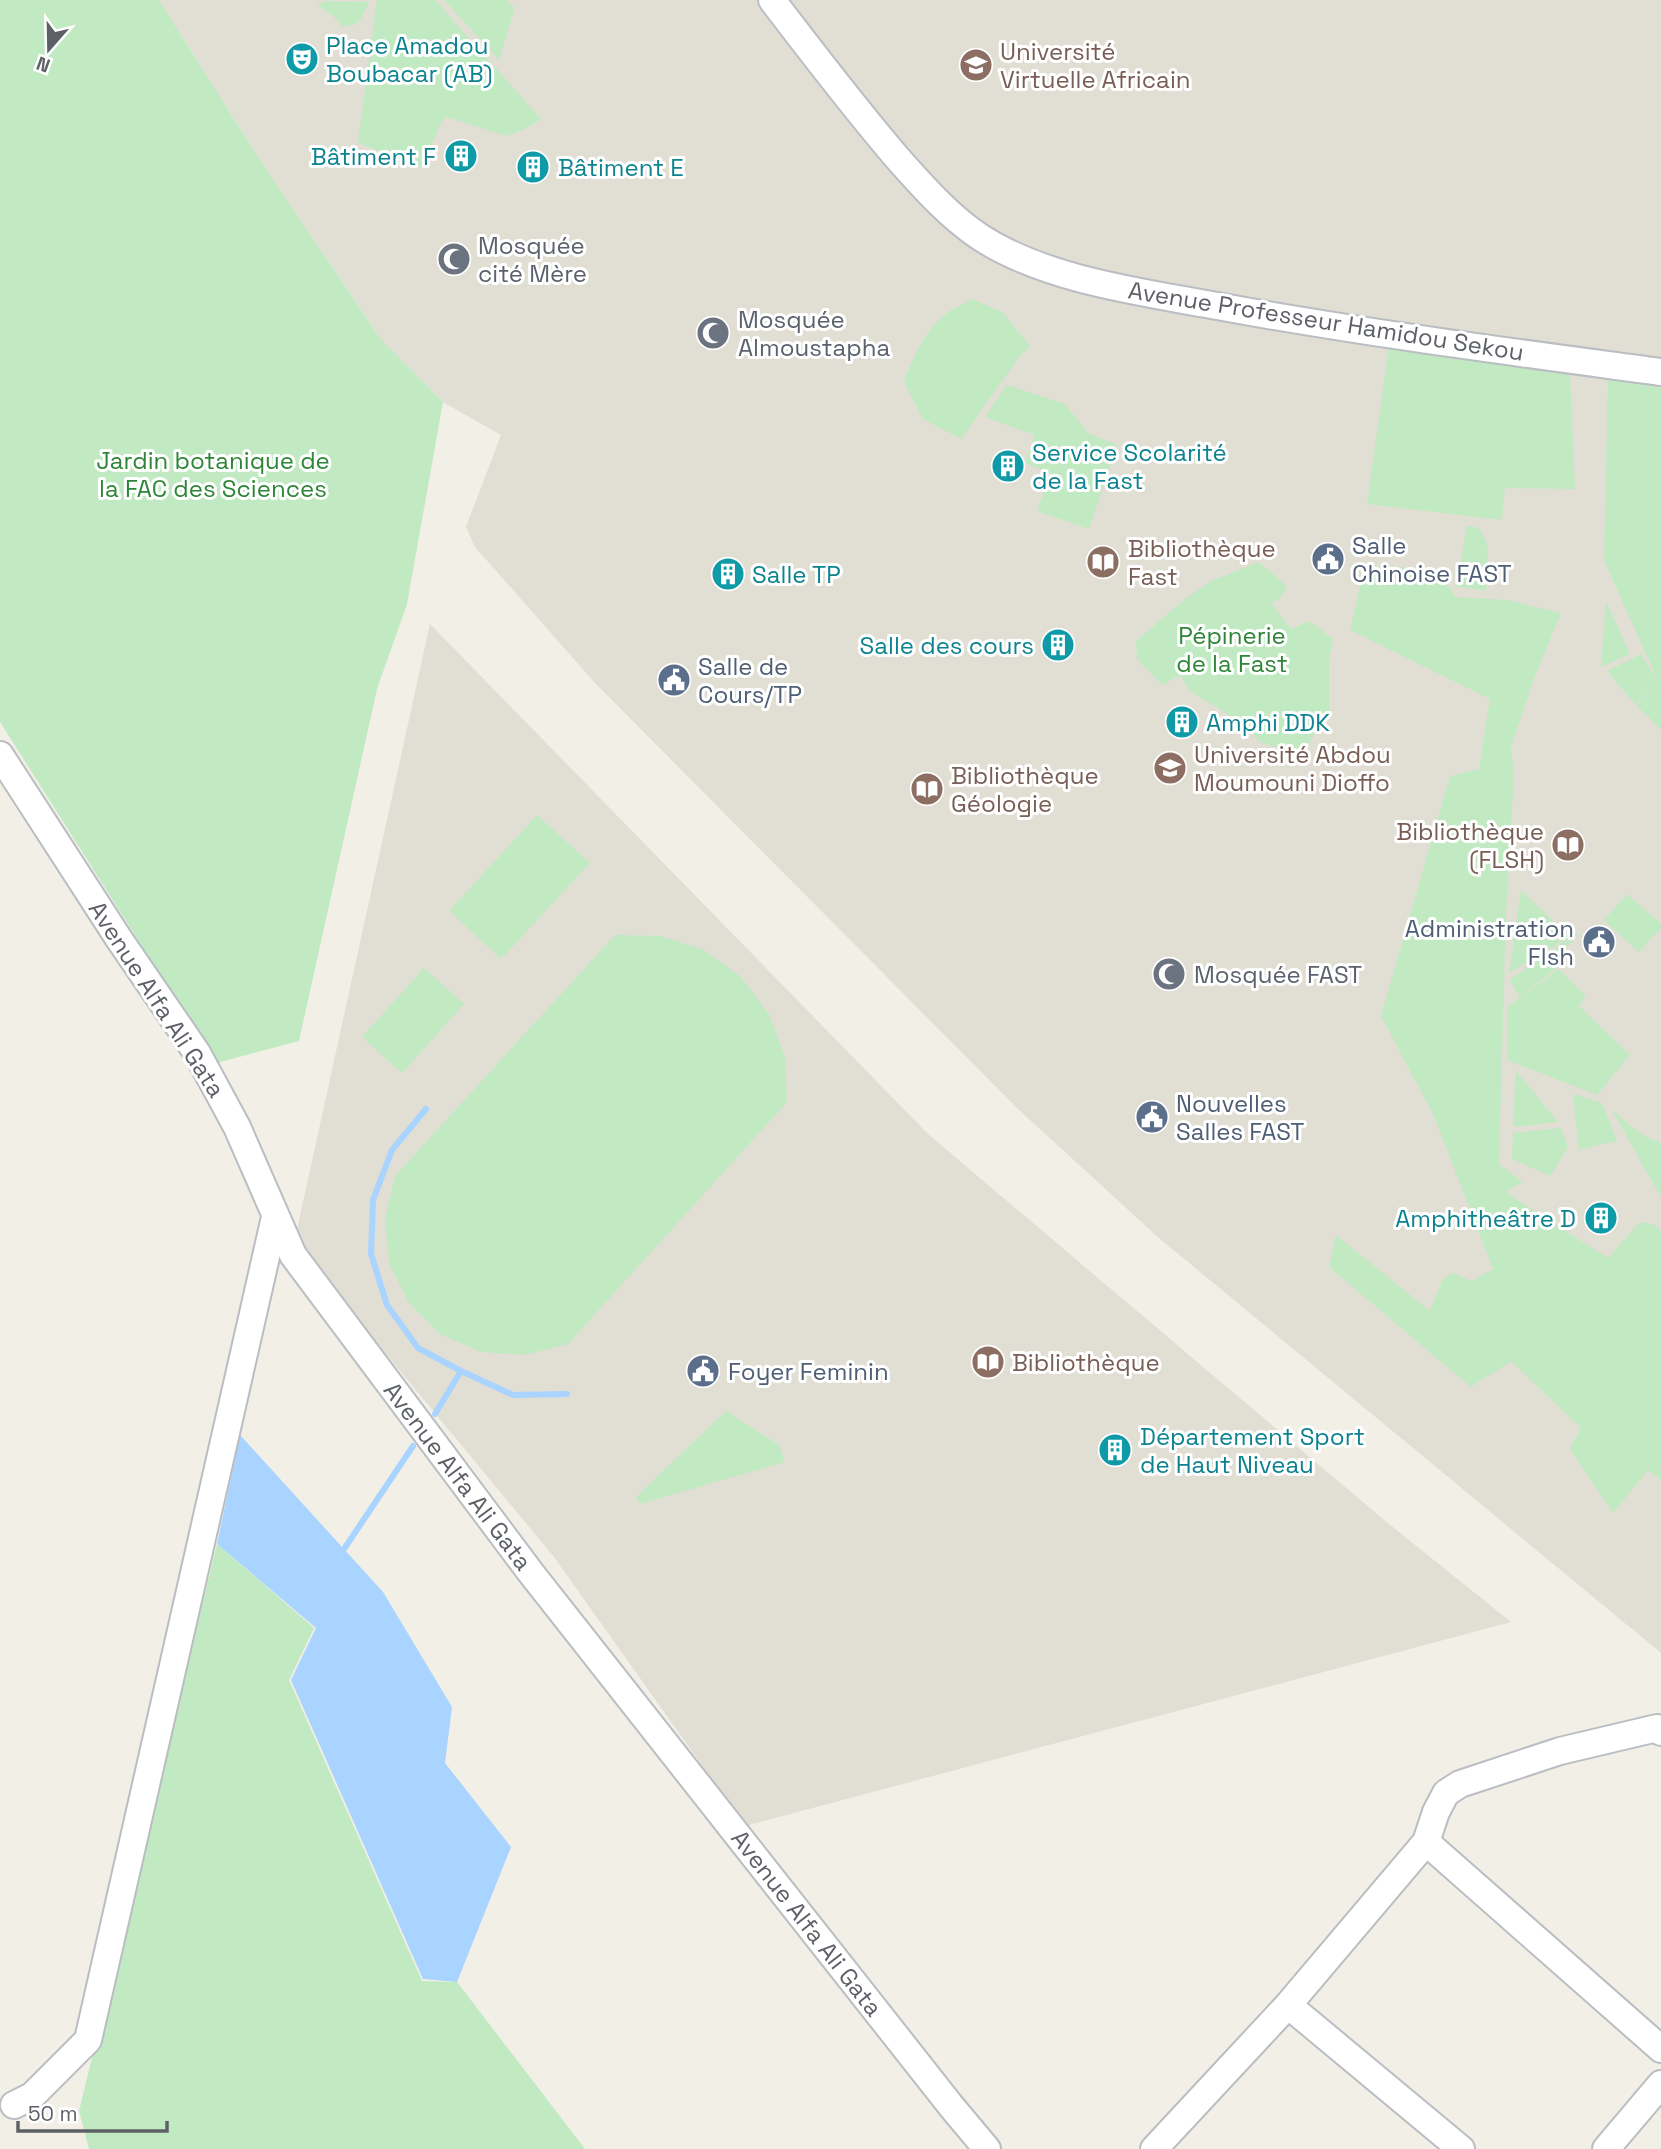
<svg xmlns="http://www.w3.org/2000/svg" width="1661" height="2149" font-family="'Space Grotesk',sans-serif">
<rect width="100%" height="100%" fill="#f1efe6"/>
<path fill="#e1ded4" d="M159,0H1661V1653L1159,1238L1018,1109L596,684L475,547L466,527L501,435L443,402L381,339L269,174Z
M430,624L929,1135L1384,1520L1511,1622L745,1826L554,1557L294,1243Z"/>
<path fill="#c1eac3" d="M0,0H159L269,174L381,339L443,402L407,604L377,689L299,1041L216,1063L0,722Z
M377,0H435L541,119L525,129L507,136L447,117L441,122L423,167L358,143Z
M444,0H506L515,8L499,60Z
M326,1L369,2C363,17 359,28 342,26L335,18L317,5Z
M972,299L1002,312L1030,346L1019,357L961,439L923,419L904,382C912,358 924,333 943,316C951,309 963,304 972,299Z
M1389,345L1570,375L1575,489L1505,488L1502,520L1367,504Z
M1608,378L1661,387V730L1637,706L1658,680L1636,705L1607,671L1641,654L1657,679L1604,560Z
M1007,385L1065,404L1088,433L1117,445L1089,529L1037,511L1051,473L1025,463L1035,435L985,417Z
M1467,525L1478,528C1494,545 1487,569 1486,591L1456,586Z
M1259,562L1287,586L1282,596L1272,604L1291,629L1310,621L1333,639L1329,658V711L1303,752L1281,749L1258,741L1250,728L1190,691L1180,675L1162,685L1137,659L1136,641L1185,599L1211,581Z
M1381,566C1410,569 1442,565 1455,597L1508,600L1561,613L1536,673L1511,747L1514,774L1506,914L1499,1164L1523,1182L1506,1191L1520,1202L1608,1258L1640,1222L1653,1224L1661,1231V1480L1648,1470L1613,1513L1570,1449L1581,1428L1511,1361L1471,1387L1329,1267L1336,1235L1430,1311L1442,1280L1452,1273L1472,1281L1493,1269L1434,1116L1381,1016L1450,776L1479,769L1490,699L1350,630L1363,573Z
M1606,601L1630,654L1601,667Z
M537,815L590,863L501,959L449,911Z
M1521,890L1569,937L1509,973Z
M1627,894L1661,924V928L1639,952L1604,920Z
M1576,933L1578,935L1557,957L1562,964L1519,997L1510,980Z
M615,935L661,936L704,950L741,977L769,1014L785,1057L787,1102L568,1344L525,1355L481,1352L440,1334L409,1303L389,1263L385,1219L395,1176Z
M424,968L464,1004L402,1073L362,1037Z
M1559,969L1586,996L1579,1006L1630,1055L1597,1095L1507,1060V1007Z
M1516,1071L1558,1122L1513,1127Z
M1573,1094L1602,1103L1617,1141L1579,1150Z
M1612,1110L1641,1134L1661,1143V1196C1643,1168 1629,1139 1612,1110Z
M1561,1128L1568,1147L1550,1176L1512,1159L1513,1133Z
M726,1411L779,1445L785,1462L640,1504L636,1497Z
M217,1544L314,1628L289,1680L422,1981L457,1982L585,2149H89L79,2111Z"/>
<path fill="#a8d4ff" d="M240,1435L383,1592L452,1707L445,1763L511,1847L457,1982L423,1979L291,1680L316,1628L217,1544Z"/>
<g fill="none" stroke-linecap="round" stroke-linejoin="round">
<path stroke="#a8d4ff" stroke-width="6" d="M426,1109L392,1150L373,1200L371,1254L387,1305L418,1348L461,1371L513,1395L567,1394
M435,1414L461,1371
M344,1549L413,1446"/>
<defs>
<path id="minor" d="M772,0C814,55 855,109 900,161C924,188 950,217 980,237C1046,280 1141,292 1217,306C1364,333 1513,352 1661,372
M0,755L119,939L197,1053L237,1127L293,1255L531,1573L951,2106L987,2149
M1426,1842L1661,2049
M14,2105L32,2096L88,2040L275,1217
M1154,2149L1288,2005
M1461,2149L1288,2005L1426,1842L1436,1812L1446,1793L1460,1784L1560,1751L1657,1728L1661,1732
M1606,2149L1661,2084"/>
</defs>
<use href="#minor" stroke="#babdc2" stroke-width="30"/>
<use href="#minor" stroke="#fff" stroke-width="26"/>
</g>
<defs>
<symbol id="theatre-disc" viewBox="-11 -11 22 22"><circle r="9.5" fill="#0f9aa8" stroke="#fff"/><path d="M-5-5.5Q0-4 5-5.5V0Q5 5 0 6Q-5 5-5 0ZM-3.3-2.5H-1v1.5H-3.3ZM1-2.5H3.3v1.5H1ZM-2.8 1Q0 5.5 2.8 1Z" fill="#fff"/></symbol>
<symbol id="university-disc" viewBox="-11 -11 22 22"><circle r="9.5" fill="#8d6e63" stroke="#fff"/><path d="M0-5L7-2L0 1L-7-2ZM-4 1L0 2.5L4 1V4Q0 6-4 4Z" fill="#fff"/></symbol>
<symbol id="building-disc" viewBox="-11 -11 22 22"><circle r="9.5" fill="#0f9aa8" stroke="#fff"/><path d="M-4-6H4V6H1V3H-1V6H-4ZM-2.5-4.3h1.7v1.8h-1.7ZM.8-4.3h1.7v1.8H.8ZM-2.5-1h1.7V.8h-1.7ZM.8-1h1.7V.8H.8Z" fill="#fff"/></symbol>
<symbol id="mosque-disc" viewBox="-11 -11 22 22"><circle r="9.5" fill="#6b7280" stroke="#fff"/><path d="M3.5-4.9A6 6 0 1 0 3.5 4.9A5 5 0 1 1 3.5-4.9Z" fill="#fff"/></symbol>
<symbol id="civic-disc" viewBox="-11 -11 22 22"><circle r="9.5" fill="#5c6f8a" stroke="#fff"/><path d="M-.6-6.5H3V-4.5H.6V-3L4-1V1h2V6H-6V1h2V-1L-.6-3ZM-1.2 2.5V6h2.4V2.5Z" fill="#fff"/></symbol>
<symbol id="library-disc" viewBox="-11 -11 22 22"><circle r="9.5" fill="#8d6e63" stroke="#fff"/><path d="M-6-4Q-3-5.5-.7-3.5V5Q-3 3-6 4ZM6-4Q3-5.5 .7-3.5V5Q3 3 6 4Z" fill="#fff"/></symbol>
</defs>
<g fill-rule="evenodd">
<use href="#theatre-disc" x="283" y="40" width="38" height="38"/>
<use href="#university-disc" x="957" y="46" width="38" height="38"/>
<use href="#building-disc" x="442" y="137" width="38" height="38"/>
<use href="#building-disc" x="514" y="148" width="38" height="38"/>
<use href="#mosque-disc" x="435" y="240" width="38" height="38"/>
<use href="#mosque-disc" x="694" y="314" width="38" height="38"/>
<use href="#building-disc" x="989" y="447" width="38" height="38"/>
<use href="#civic-disc" x="1309" y="540" width="38" height="38"/>
<use href="#library-disc" x="1084" y="543" width="38" height="38"/>
<use href="#building-disc" x="709" y="555" width="38" height="38"/>
<use href="#building-disc" x="1039" y="626" width="38" height="38"/>
<use href="#civic-disc" x="655" y="661" width="38" height="38"/>
<use href="#building-disc" x="1163" y="703" width="38" height="38"/>
<use href="#university-disc" x="1151" y="749" width="38" height="38"/>
<use href="#library-disc" x="908" y="770" width="38" height="38"/>
<use href="#library-disc" x="1549" y="826" width="38" height="38"/>
<use href="#civic-disc" x="1580" y="923" width="38" height="38"/>
<use href="#mosque-disc" x="1150" y="955" width="38" height="38"/>
<use href="#civic-disc" x="1133" y="1098" width="38" height="38"/>
<use href="#building-disc" x="1582" y="1199" width="38" height="38"/>
<use href="#library-disc" x="969" y="1343" width="38" height="38"/>
<use href="#civic-disc" x="684" y="1352" width="38" height="38"/>
<use href="#building-disc" x="1096" y="1431" width="38" height="38"/>
</g>
<g text-anchor="middle" dominant-baseline="central" stroke-width="6" stroke-linejoin="round" paint-order="stroke">
<g font-size="24" fill="#0d838f" stroke="#fff" text-anchor="start">
<text x="326" y="45">Place Amadou<tspan x="326" dy="28">Boubacar (AB)</tspan></text>
<text x="436" y="156" text-anchor="end">Bâtiment F</text>
<text x="558" y="167">Bâtiment E</text>
<text x="1032" y="452">Service Scolarité<tspan x="1032" dy="28">de la Fast</tspan></text>
<text x="752" y="574">Salle TP</text>
<text x="1034" y="645" text-anchor="end">Salle des cours</text>
<text x="1206" y="722">Amphi DDK</text>
<text x="1576" y="1218" text-anchor="end">Amphitheâtre D</text>
<text x="1140" y="1436">Département Sport<tspan x="1140" dy="28">de Haut Niveau</tspan></text>
</g>
<g font-size="24" fill="#785e54" stroke="#fff" text-anchor="start">
<text x="1000" y="51">Université<tspan x="1000" dy="28">Virtuelle Africain</tspan></text>
<text x="1128" y="548">Bibliothèque<tspan x="1128" dy="28">Fast</tspan></text>
<text x="1194" y="754">Université Abdou<tspan x="1194" dy="28">Moumouni Dioffo</tspan></text>
<text x="951" y="775">Bibliothèque<tspan x="951" dy="28">Géologie</tspan></text>
<text x="1544" y="831" text-anchor="end">Bibliothèque<tspan x="1544" dy="28">(FLSH)</tspan></text>
<text x="1012" y="1362">Bibliothèque</text>
</g>
<g font-size="24" fill="#5b616d" stroke="#fff" text-anchor="start">
<text x="478" y="245">Mosquée<tspan x="478" dy="28">cité Mère</tspan></text>
<text x="738" y="319">Mosquée<tspan x="738" dy="28">Almoustapha</tspan></text>
<text x="1194" y="974">Mosquée FAST</text>
</g>
<g font-size="24" fill="#5d6167" stroke="#fff">
<text transform="translate(1326 321) rotate(9)">Avenue Professeur Hamidou Sekou</text>
<text transform="translate(157 999) rotate(57)">Avenue Alfa Ali Gata</text>
<text transform="translate(458 1476) rotate(53)">Avenue Alfa Ali Gata</text>
<text transform="translate(807 1923) rotate(52)">Avenue Alfa Ali Gata</text>
</g>
<g font-size="24" fill="#2e8537" stroke="#fff">
<text x="213" y="460">Jardin botanique de<tspan x="213" dy="28">la FAC des Sciences</tspan></text>
<text x="1232" y="635">Pépinerie<tspan x="1232" dy="28">de la Fast</tspan></text>
</g>
<g font-size="24" fill="#4e5e75" stroke="#fff" text-anchor="start">
<text x="1352" y="545">Salle<tspan x="1352" dy="28">Chinoise FAST</tspan></text>
<text x="698" y="666">Salle de<tspan x="698" dy="28">Cours/TP</tspan></text>
<text x="1574" y="928" text-anchor="end">Administration<tspan x="1574" dy="28">Flsh</tspan></text>
<text x="1176" y="1103">Nouvelles<tspan x="1176" dy="28">Salles FAST</tspan></text>
<text x="728" y="1371">Foyer Feminin</text>
</g>
</g>
<g transform="translate(49 49) rotate(200)" stroke="#ffffff" stroke-width="5" paint-order="stroke">
<path d="M0-5L12 26L0 18L-12 26Z" fill="#5d6167"/>
<text y="-10" font-size="19" font-weight="bold" text-anchor="middle" fill="#5d6167">N</text>
</g>
<path d="M18 2121v10h149v-10" fill="none" stroke="#5d6167" stroke-width="3.5"/>
<text x="28" y="2121" font-size="21" fill="#5d6167" stroke="#ffffff" stroke-width="5" paint-order="stroke">50 m</text>
</svg>
